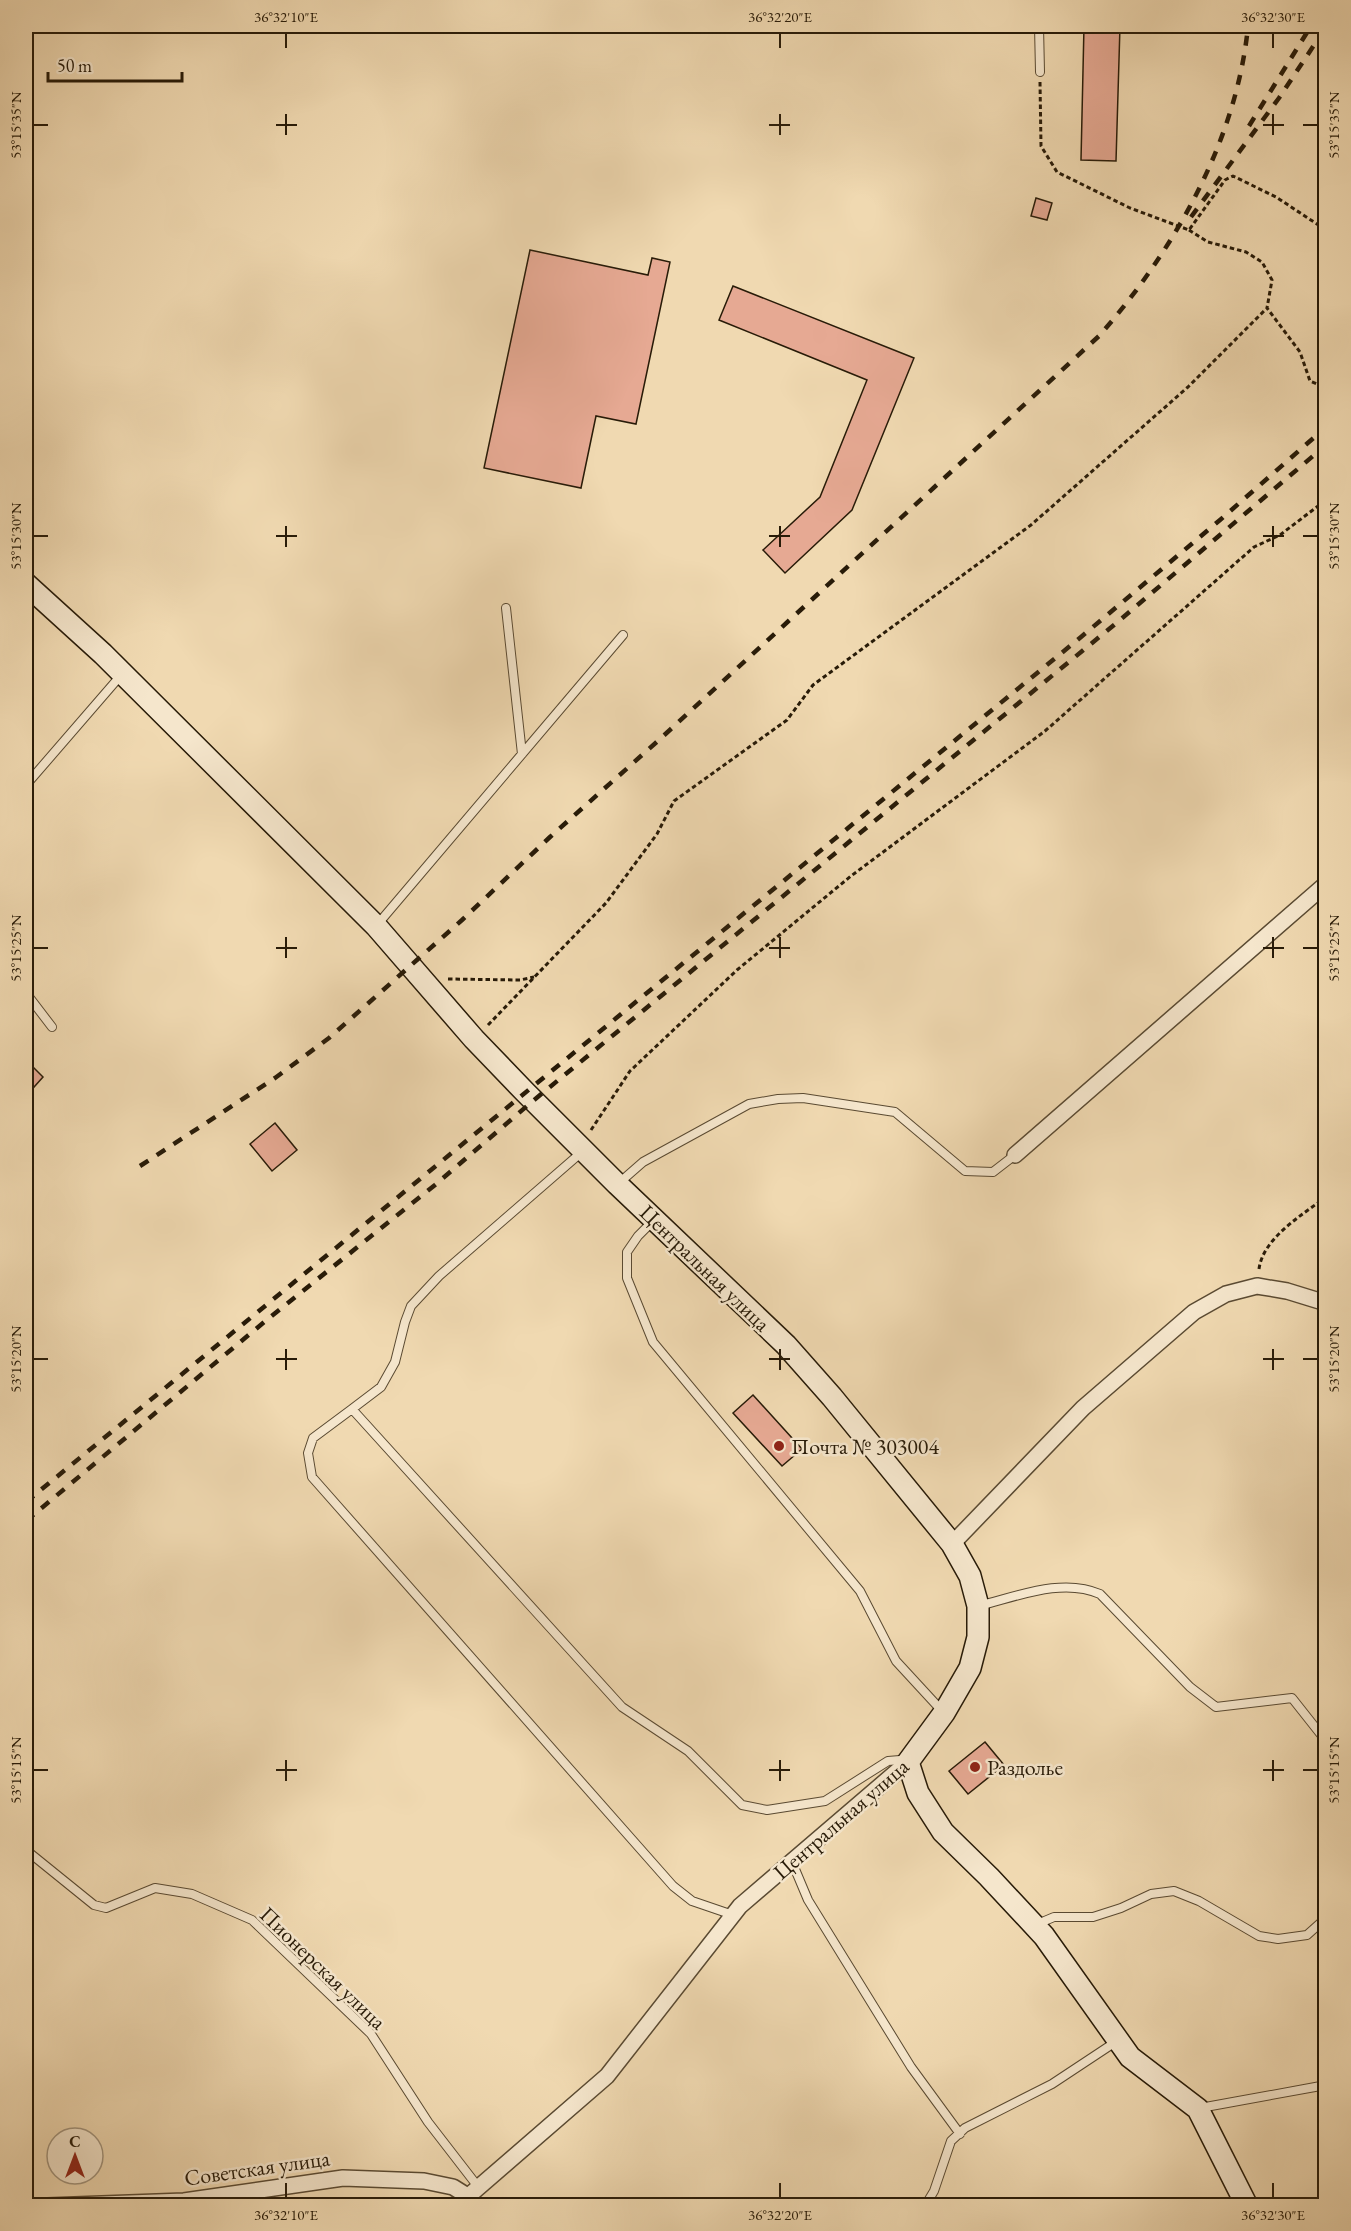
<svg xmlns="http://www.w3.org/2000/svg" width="1351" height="2231" font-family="'EB Garamond',serif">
<rect width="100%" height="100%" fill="#f0d9b1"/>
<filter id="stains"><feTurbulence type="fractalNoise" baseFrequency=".00333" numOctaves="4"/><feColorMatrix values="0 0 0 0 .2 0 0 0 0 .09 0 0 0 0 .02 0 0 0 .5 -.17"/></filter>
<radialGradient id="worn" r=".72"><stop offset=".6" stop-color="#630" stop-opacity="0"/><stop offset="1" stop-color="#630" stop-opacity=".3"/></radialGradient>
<path fill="#e6a993" stroke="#281b08" stroke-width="1.5" d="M1084,26H1120L1116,161L1081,160Z
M1036,198L1052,203L1047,220L1031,216Z
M530,250L648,275L652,258L670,262L636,424L596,416L581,488L484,468Z
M733,286L914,358L852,510L785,573L763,550L820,497L867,380L719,320Z
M26,1060L43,1077L26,1096Z
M275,1123L297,1150L272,1171L250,1144Z
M753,1395L802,1449L782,1466L733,1413Z
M985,1742L1004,1765L968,1794L949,1771Z"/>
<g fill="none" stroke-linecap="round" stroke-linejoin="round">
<defs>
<path id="lane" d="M1039,26L1040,72
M506,608L522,754
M26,785L122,674
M377,925L623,635
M26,993L52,1027
M619,1183L643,1162L749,1104L778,1099L803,1098L895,1112L965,1171L993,1172L1015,1155
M654,1220L638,1236L627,1252V1278L653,1342L860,1591L896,1661L943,1712
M352,1409L381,1387L395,1362L405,1322L411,1306L439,1276L583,1151
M978,1606C1016,1597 1062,1577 1100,1594L1190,1687L1216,1707L1292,1698L1326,1741
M26,1850L94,1905L106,1908L155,1888L192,1894L252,1920L371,2034L428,2122L479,2188
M792,1862L808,1900L911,2067L960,2134
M733,1915L692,1901L673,1886L312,1477L308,1453L313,1438L352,1409L622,1707L688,1751L742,1805L767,1810L825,1801L888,1761L900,1760L906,1762
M1035,1925L1054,1917H1093L1121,1908L1151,1894L1174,1891L1199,1901L1259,1936L1278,1939L1307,1935L1326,1918
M1200,2108L1326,2085
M925,2206L934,2191L951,2141L965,2128L1052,2084L1117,2041"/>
<path id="street" d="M1015,1155L1326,884
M952,1544L1083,1408L1194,1312L1226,1294L1257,1286L1287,1291L1326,1303
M47,2206L184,2201L343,2178L424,2181L453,2187L469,2197
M457,2206L607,2076L740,1906L908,1762"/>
<path id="secondary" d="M26,584L103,654L376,926L474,1039L525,1092L617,1184L786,1345L832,1397L952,1544L970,1576L978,1606V1637L970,1668L944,1713L908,1762L918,1793L943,1832L989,1877L1044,1936L1130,2057L1198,2109L1247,2206"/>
</defs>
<use href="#lane" stroke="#5a4a32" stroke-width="10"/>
<use href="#street" stroke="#5a4a32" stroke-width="18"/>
<use href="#secondary" stroke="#281b08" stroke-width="24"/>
<path stroke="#281b08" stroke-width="3" stroke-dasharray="4.5 3" stroke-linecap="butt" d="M1040,82L1041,146L1057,172L1130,208L1189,230L1225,180L1233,176L1276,197L1326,230
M1189,230L1208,242L1246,252L1262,262L1272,280L1267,308L1300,352L1310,381L1326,388
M448,979L520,980L534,977
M488,1025L606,903L657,834L674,801L787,720L813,685L1031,525L1188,387L1267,308
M591,1130L630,1071L737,970L851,876L1045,731L1254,547L1280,535L1326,500
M1259,1269C1263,1238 1302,1215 1326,1197"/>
<use href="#lane" stroke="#f5e6cc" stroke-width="8"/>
<use href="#street" stroke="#f5e6cc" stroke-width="15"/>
<use href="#secondary" stroke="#f5e6cc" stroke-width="21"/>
<path stroke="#281b08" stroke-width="4.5" stroke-dasharray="10 10" stroke-linecap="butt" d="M1249,126L1311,26
M1191,217L1279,98L1326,27
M140,1166L275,1078L329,1038L462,920L550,837L660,739L1099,336C1174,251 1237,140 1248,26
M26,1502L1081,637L1220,520L1326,427
M26,1521L269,1318L435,1185L534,1100L1114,625L1326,445"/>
</g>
<path fill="none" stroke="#281b08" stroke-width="2" d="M286,33V48M780,33V48M1273,33V48M286,114V135M780,114V135M1273,114V135M33,125H48M276,125H297M769,125H790M1263,125H1284M1303,125H1318M286,526V547M780,526V547M1273,526V547M33,536H48M276,536H297M769,536H790M1263,536H1284M1303,536H1318M286,937V958M780,937V958M1273,937V958M33,948H48M276,948H297M769,948H790M1263,948H1284M1303,948H1318M286,1349V1370M780,1349V1370M1273,1349V1370M33,1359H48M276,1359H297M769,1359H790M1263,1359H1284M1303,1359H1318M286,1760V1781M780,1760V1781M1273,1760V1781M33,1770H48M276,1770H297M769,1770H790M1263,1770H1284M1303,1770H1318M286,2183V2198M780,2183V2198M1273,2183V2198"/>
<g fill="#8f2418" stroke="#f5e6cc" stroke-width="2">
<circle cx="779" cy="1446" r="6"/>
<circle cx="975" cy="1767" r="6"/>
</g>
<g text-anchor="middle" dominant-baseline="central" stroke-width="5" stroke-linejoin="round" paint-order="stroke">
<g font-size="22" fill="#281b08" stroke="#f5e6cc">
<text transform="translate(705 1268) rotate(44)">Центральная улица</text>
<text transform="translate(841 1819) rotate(-41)">Центральная улица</text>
<text transform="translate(323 1968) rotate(44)">Пионерская улица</text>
<text transform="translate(257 2168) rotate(-8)">Советская улица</text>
</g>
<g font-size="22" fill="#281b08" stroke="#f5e6cc" text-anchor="start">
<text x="791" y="1446">Почта № 303004</text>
<text x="987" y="1767">Раздолье</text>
</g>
</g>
<rect width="1351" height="2231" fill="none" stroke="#f0d9b1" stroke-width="66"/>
<g transform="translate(75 2156)"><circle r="28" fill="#f5e6cc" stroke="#a3957e" stroke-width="1.5"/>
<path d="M0-4.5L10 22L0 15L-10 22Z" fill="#8f2418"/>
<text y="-9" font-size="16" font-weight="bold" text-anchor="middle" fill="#281b08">С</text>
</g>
<path d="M48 72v9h134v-9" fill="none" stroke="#281b08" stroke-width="3"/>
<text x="57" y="72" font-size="18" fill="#281b08" stroke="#f5e6cc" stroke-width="4.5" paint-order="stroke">50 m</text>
<rect x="33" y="33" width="1285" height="2165" fill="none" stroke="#281b08" stroke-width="2"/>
<g font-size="15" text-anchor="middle" fill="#281b08">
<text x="286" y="22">36°32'10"E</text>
<text x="780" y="22">36°32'20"E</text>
<text x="1273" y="22">36°32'30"E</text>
<text transform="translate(16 125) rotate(-90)" y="5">53°15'35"N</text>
<text transform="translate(1334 125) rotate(-90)" y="5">53°15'35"N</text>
<text transform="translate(16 536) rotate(-90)" y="5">53°15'30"N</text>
<text transform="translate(1334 536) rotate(-90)" y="5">53°15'30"N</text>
<text transform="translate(16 948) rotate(-90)" y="5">53°15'25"N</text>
<text transform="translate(1334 948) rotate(-90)" y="5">53°15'25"N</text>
<text transform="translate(16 1359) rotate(-90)" y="5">53°15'20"N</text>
<text transform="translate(1334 1359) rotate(-90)" y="5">53°15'20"N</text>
<text transform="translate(16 1770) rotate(-90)" y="5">53°15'15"N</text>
<text transform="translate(1334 1770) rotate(-90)" y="5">53°15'15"N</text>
<text x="286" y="2220">36°32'10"E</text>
<text x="780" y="2220">36°32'20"E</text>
<text x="1273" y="2220">36°32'30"E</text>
</g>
<rect width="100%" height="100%" filter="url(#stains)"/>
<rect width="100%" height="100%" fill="url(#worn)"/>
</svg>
